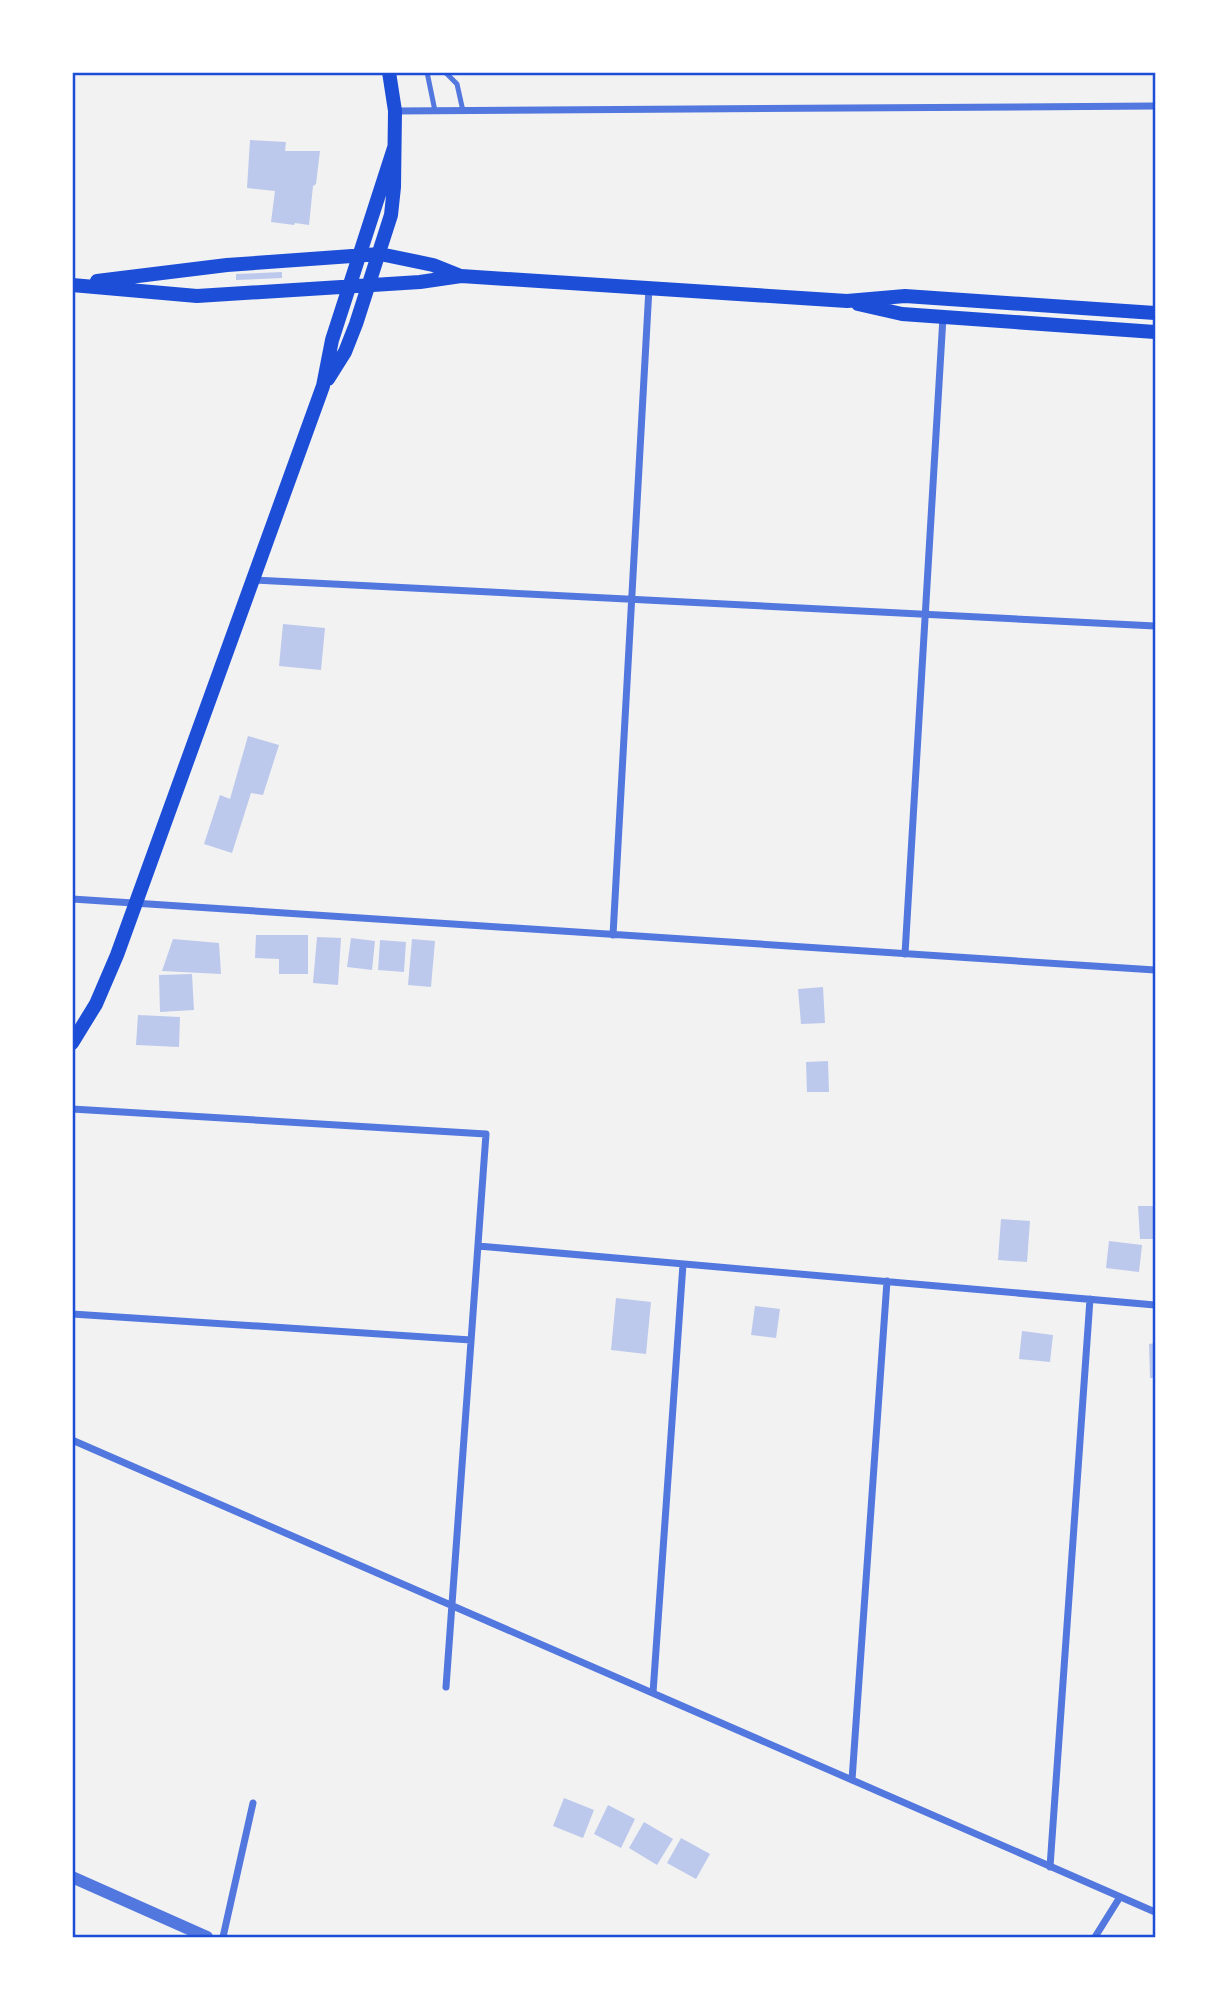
<svg xmlns="http://www.w3.org/2000/svg" width="1227" height="2009" font-family="Commissioner,sans-serif">
<rect width="100%" height="100%" fill="#f2f2f2"/>
<path fill="#bdc9ec" d="M250,140L286,142L285,151H320L316,184L313,186L309,225L295,223L294,225L271,222L275,191L247,188Z
M282,272V278L236,280V274Z
M283,624L325,628L321,670L279,666Z
M248,736L279,745L263,795L251,793L232,853L204,844L220,795L230,799Z
M256,935H308V974H279V959L255,958Z
M317,937L341,938L338,985L313,983Z
M351,938L375,941L372,970L347,967Z
M173,939L219,943L221,974L162,971Z
M412,939L435,941L431,987L408,985Z
M380,940L406,942L404,972L378,970Z
M192,974L194,1010L160,1012L159,975Z
M823,987L825,1023L801,1024L798,989Z
M138,1015L180,1017L179,1047L136,1045Z
M828,1061L829,1092H807L806,1062Z
M1138,1206H1155V1239H1140Z
M1001,1219L1030,1221L1027,1262L998,1260Z
M1109,1241L1142,1245L1139,1272L1106,1268Z
M616,1298L651,1302L646,1354L611,1350Z
M755,1306L780,1309L776,1338L751,1335Z
M1022,1331L1053,1335L1050,1362L1019,1359Z
M1155,1343V1378H1150L1149,1344Z
M564,1798L594,1810L583,1838L553,1826Z
M608,1805L635,1819L621,1848L594,1834Z
M644,1822L673,1839L657,1865L629,1848Z
M681,1838L710,1854L696,1879L667,1863Z"/>
<g fill="none" stroke-linecap="round" stroke-linejoin="round">
<path stroke="#5277de" stroke-width="5" d="M427,72L435,111
M445,72L457,84L463,111"/>
<path stroke="#5277de" stroke-width="7" d="M395,111L1155,106
M253,580L1155,626
M72,899L1155,970
M613,935L649,288
M905,954L943,317
M72,1109L486,1134L446,1687
M478,1246L1155,1305
M72,1314L471,1340
M72,1440L1155,1912
M653,1693L683,1264
M852,1780L887,1281
M1050,1867L1090,1299
M223,1937L253,1803
M1095,1937L1120,1897"/>
<path stroke="#5277de" stroke-width="12" d="M72,1877L207,1937"/>
<path stroke="#1d4ed8" stroke-width="14" d="M97,281L227,265L380,254L433,265L458,275
M72,285L197,296L420,282L461,276L847,301L905,296L1155,313
M858,304L902,314L1155,332
M328,379L345,352L356,324L391,215L394,187L395,111L389,72
M72,1043L96,1004L117,955L323,386L332,340L394,148"/>
</g>
<rect width="1227" height="2009" fill="none" stroke="#ffffff" stroke-width="147"/>
<rect x="74" y="74" width="1080" height="1862" fill="none" stroke="#1d4ed8" stroke-width="2.5"/>
</svg>
